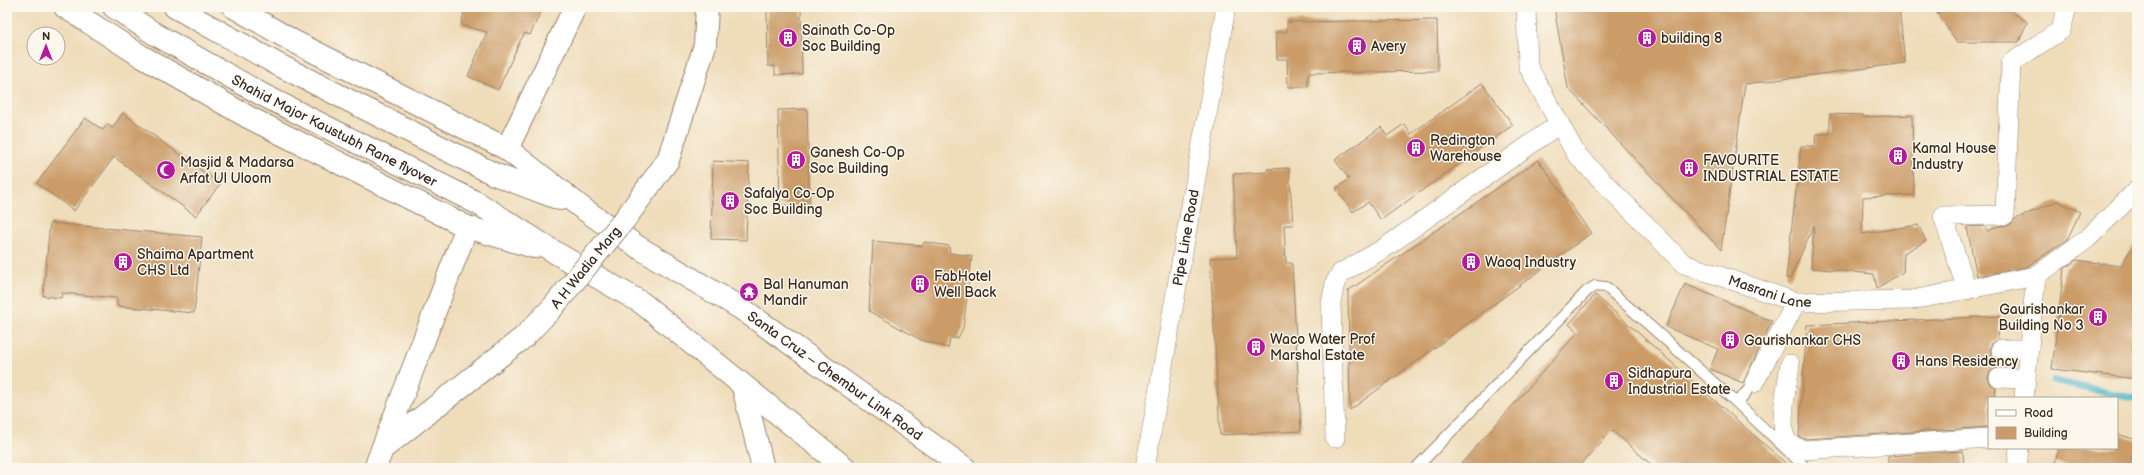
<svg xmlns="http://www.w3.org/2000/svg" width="2144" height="475" font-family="'Balsamiq Sans',sans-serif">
<rect width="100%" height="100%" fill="#fbf7ec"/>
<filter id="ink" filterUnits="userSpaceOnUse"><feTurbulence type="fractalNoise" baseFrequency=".025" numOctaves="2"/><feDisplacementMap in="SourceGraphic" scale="8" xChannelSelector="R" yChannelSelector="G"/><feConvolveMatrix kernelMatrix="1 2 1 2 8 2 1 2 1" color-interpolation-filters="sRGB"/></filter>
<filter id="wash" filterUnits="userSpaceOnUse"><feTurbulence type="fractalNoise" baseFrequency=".012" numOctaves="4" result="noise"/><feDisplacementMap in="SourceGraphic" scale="16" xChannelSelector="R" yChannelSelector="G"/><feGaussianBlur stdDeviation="0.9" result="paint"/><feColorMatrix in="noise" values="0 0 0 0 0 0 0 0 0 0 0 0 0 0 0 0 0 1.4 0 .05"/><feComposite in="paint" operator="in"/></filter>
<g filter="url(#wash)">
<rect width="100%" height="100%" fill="#efdcb9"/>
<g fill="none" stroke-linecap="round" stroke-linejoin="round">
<path stroke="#48b3c6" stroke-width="7" d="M2053,381L2137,399"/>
</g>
<g id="blocks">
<path fill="#cb9b68" d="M465,7H543L530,35L525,33L520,41L498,90L468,76L487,32L461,25Z
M775,7H801L802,74L775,75V66H768L767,10H775Z
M1554,7H1899L1905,63L1745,84L1721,250L1568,88Z
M1933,7H2005L2027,22L2019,42H1957Z
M1437,20L1438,71L1308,73V87H1288L1287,59H1277L1276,32H1287V22Z
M1482,83L1513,125L1381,220L1368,202L1353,212L1336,189L1349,179L1335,160L1381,127L1387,136L1404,124L1411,134Z
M807,109L810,213L788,214L787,205H780L778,110Z
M123,113L220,184L196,216L114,157L74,211L37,183L85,118L103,130L107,124L112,128Z
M1830,114L1863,115V117L1912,115L1914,195L1863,197L1862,234L1918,225L1926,241L1904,253L1903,272L1877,288L1874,274L1811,268L1814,225L1790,279L1786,278L1801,146H1815L1816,134H1830Z
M1538,160L1591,233L1350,410L1348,291Z
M713,161L749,163L746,240L711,239Z
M1289,168L1293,225H1284L1286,263H1292L1301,431L1220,435L1210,258L1237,257L1233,174L1267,172V169Z
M2057,201L2080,212L2067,240L2026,267L1977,276L1967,227L1984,226L1988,231L1999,226L2010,225L2015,219Z
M50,223L202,237L194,313L117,306V298L62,293L61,298L43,296Z
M873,241L923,246L924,242L949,246L950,253L972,256L963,328L958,338H950L948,348L921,340L869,311Z
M2137,241V379L2052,369L2064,269L2076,260L2120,266Z
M1685,284L1772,321L1743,383L1710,369L1718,349L1666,327Z
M1595,295L1635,330L1791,468H1655L1612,430L1578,468H1457L1578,332L1569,324Z
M2000,316L1998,339L1992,343L1990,349L1992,355L1997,359V368L1990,372L1988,377L1990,383L1996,388L1995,398H1989V427L1805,439L1799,436L1807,325Z
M2117,434L2137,440L2129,468H2077L2055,462L2059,448H2117Z
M1963,451L1964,468H1888V456Z"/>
</g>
</g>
<g filter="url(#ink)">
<use href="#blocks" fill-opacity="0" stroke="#95836c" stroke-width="1"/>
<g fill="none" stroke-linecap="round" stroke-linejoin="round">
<defs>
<path id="lane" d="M1737,403L1754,383
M1416,468L1587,291L1595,286L1606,287L1737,403L1806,468"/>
<g id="street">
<path id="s1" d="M1526,7L1528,66L1576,154L1684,264L1796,302L1912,300L2036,276L2087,239L2137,190"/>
<path d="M1967,290L1943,216L2005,215L2011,63L2061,30L2067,7"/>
<path d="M2001,349H2029"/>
<path d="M1790,364C1788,382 1778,423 1786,439C1790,446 1797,448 1804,450L1989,438"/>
<path d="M1999,378L2026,379"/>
<path d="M1754,383L1796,302"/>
<path d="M2024,398L2036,276"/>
<path d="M1335,438L1331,303L1335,283L1341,273L1383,249L1559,124"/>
<path id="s2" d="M1145,468L1226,7"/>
<path d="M2017,468L2019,448"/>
</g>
<path id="secondary" d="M507,149L575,7
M625,219L668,160L705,45L707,7
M743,387L763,468
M382,449L524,337
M375,468L467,227"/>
<g id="highway">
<path d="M65,7L141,56L248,117L467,227L534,247"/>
<path id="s3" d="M114,7L155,34L261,94L479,204L556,253L642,303L845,468"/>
<path d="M175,7L277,64L494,174L560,199"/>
<path id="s4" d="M234,7L291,40L507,149L582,208L638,247L742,309L965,468"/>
</g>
</defs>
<use href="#lane" stroke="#95836c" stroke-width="12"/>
<use href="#street" stroke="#95836c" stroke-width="20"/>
<use href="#secondary" stroke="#95836c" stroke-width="24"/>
<use href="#highway" stroke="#95836c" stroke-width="24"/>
<use href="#lane" stroke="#fff" stroke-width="10"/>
<use href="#street" stroke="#fff" stroke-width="19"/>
<use href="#secondary" stroke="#fff" stroke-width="22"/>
<use href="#highway" stroke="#fff" stroke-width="22"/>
<defs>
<g id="secondary-bridge">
<path id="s5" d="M524,337L553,307L625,219"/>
</g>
</defs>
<use href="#secondary-bridge" stroke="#95836c" stroke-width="24" stroke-linecap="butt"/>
<use href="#secondary-bridge" stroke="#fff" stroke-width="22"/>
</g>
</g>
<defs>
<symbol id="building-disc" viewBox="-11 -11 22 22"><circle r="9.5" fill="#b5179e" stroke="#fbf7ec"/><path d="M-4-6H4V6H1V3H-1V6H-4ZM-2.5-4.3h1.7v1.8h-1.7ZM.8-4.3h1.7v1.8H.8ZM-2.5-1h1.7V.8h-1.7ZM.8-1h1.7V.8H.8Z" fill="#fff"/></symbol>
<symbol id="mosque-disc" viewBox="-11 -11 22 22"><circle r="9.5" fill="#b5179e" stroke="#fbf7ec"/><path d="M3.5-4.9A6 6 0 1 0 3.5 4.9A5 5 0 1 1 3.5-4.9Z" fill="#fff"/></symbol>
<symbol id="temple-disc" viewBox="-11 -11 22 22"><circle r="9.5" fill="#b5179e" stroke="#fbf7ec"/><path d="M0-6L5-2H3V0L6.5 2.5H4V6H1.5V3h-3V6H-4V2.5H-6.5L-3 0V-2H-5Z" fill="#fff"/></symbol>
</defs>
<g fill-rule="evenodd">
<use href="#building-disc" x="777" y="27" width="22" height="22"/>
<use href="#building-disc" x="1636" y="27" width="22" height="22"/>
<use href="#building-disc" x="1346" y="35" width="22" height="22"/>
<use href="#building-disc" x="1405" y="137" width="22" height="22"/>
<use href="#building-disc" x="1887" y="145" width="22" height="22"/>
<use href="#building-disc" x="785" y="149" width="22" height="22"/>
<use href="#building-disc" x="1678" y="157" width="22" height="22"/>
<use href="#mosque-disc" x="155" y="159" width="22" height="22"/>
<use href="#building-disc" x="719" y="190" width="22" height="22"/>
<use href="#building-disc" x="112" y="251" width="22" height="22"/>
<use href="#building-disc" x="1460" y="251" width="22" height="22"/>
<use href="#building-disc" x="909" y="273" width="22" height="22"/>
<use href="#temple-disc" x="738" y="281" width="22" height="22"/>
<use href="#building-disc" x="2087" y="306" width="22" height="22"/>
<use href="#building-disc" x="1719" y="329" width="22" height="22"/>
<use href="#building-disc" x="1245" y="336" width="22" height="22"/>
<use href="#building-disc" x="1890" y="350" width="22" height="22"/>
<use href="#building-disc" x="1603" y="370" width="22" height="22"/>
</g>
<g text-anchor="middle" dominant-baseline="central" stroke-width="3" stroke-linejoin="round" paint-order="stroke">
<g font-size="14" fill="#3b2a1e" stroke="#fbf7ec" text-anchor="start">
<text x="802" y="30">Sainath Co-Op<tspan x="802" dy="16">Soc Building</tspan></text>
<text x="1661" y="38">building 8</text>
<text x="1371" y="46">Avery</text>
<text x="1430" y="140">Redington<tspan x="1430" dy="16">Warehouse</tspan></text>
<text x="1912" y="148">Kamal House<tspan x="1912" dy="16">Industry</tspan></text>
<text x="810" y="152">Ganesh Co-Op<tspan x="810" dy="16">Soc Building</tspan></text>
<text x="1703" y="160">FAVOURITE<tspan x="1703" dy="16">INDUSTRIAL ESTATE</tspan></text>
<text x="180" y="162">Masjid &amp; Madarsa<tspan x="180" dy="16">Arfat Ul Uloom</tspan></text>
<text x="744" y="193">Safalya Co-Op<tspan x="744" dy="16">Soc Building</tspan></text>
<text x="137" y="254">Shaima Apartment<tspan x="137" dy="16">CHS Ltd</tspan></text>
<text x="1485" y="262">Waoq Industry</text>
<text x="934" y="276">FabHotel<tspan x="934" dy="16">Well Back</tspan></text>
<text x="763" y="284">Bal Hanuman<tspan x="763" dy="16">Mandir</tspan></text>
<text x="2084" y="309" text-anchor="end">Gaurishankar<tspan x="2084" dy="16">Building No 3</tspan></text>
<text x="1270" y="339">Waco Water Prof<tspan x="1270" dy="16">Marshal Estate</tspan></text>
<text x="1744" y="340">Gaurishankar CHS</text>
<text x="1915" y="361">Hans Residency</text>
<text x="1628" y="373">Sidhapura<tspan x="1628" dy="16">Industrial Estate</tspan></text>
</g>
<g font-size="14" fill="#3b2a1e" stroke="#fbf7ec">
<text stroke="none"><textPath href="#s3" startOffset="253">Shahid Major Kaustubh Rane flyover</textPath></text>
<text stroke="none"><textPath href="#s2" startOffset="234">Pipe Line Road</textPath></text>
<text stroke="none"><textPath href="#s5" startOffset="93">A H Wadia Marg</textPath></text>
<text stroke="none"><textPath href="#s1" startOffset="404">Masrani Lane</textPath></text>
<text stroke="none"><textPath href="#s4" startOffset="707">Santa Cruz – Chembur Link Road</textPath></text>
</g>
</g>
<rect width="2144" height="475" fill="none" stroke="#fbf7ec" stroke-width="24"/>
<rect x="1988" y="397" width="130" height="52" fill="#fbf7ec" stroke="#aea59a"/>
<rect x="1996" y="410" width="20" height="6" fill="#ffffff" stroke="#aea59a"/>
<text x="2024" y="417" font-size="12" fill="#3b2a1e">Road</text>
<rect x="1996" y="427" width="20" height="12" fill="#cb9b68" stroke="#aea59a"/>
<text x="2024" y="437" font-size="12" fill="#3b2a1e">Building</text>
<g transform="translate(46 46)"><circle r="19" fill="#fbf7ec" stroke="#aea59a"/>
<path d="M0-3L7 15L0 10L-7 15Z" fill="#b5179e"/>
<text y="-6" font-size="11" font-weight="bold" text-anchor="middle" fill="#3b2a1e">N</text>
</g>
</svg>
